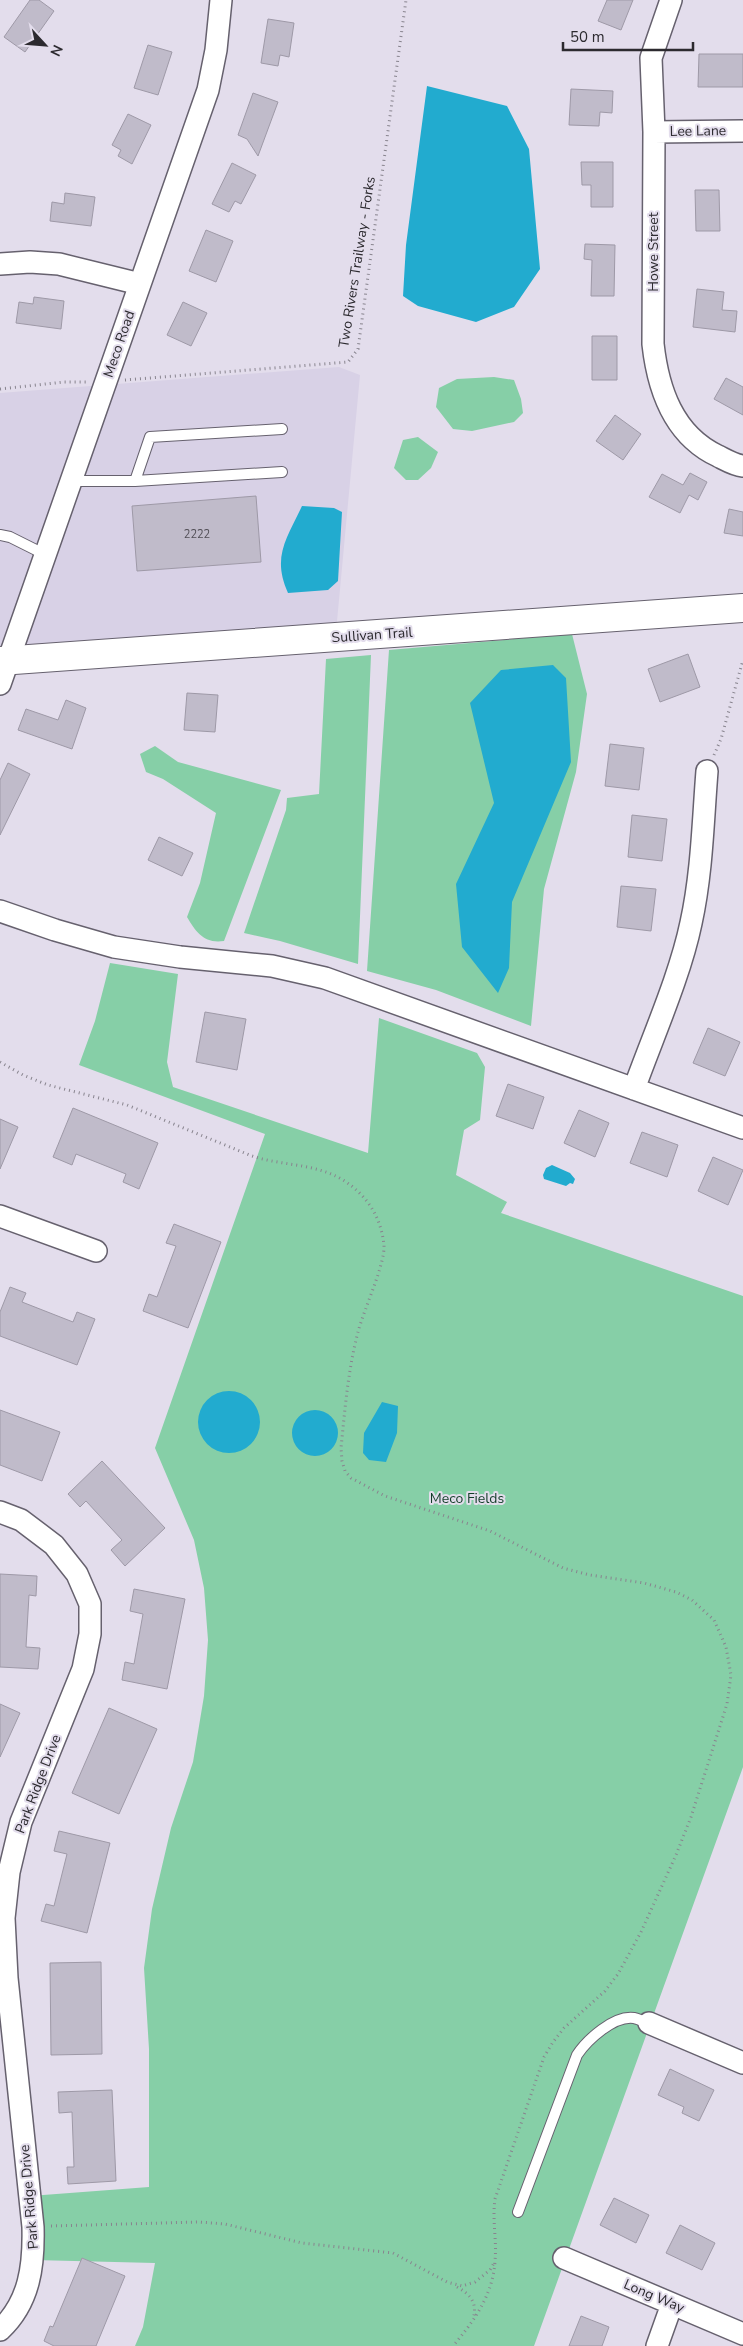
<svg xmlns="http://www.w3.org/2000/svg" width="743" height="2346" font-family="'Nunito Sans',sans-serif">
<rect width="100%" height="100%" fill="#e3ddec"/>
<path fill="#d8d1e6" d="M339,367L360,375L336,632L0,666V393Z"/>
<path fill="#86cfa7" d="M494,377L514,380L521,399L523,413L514,422L472,431L453,429L436,407L439,388L457,379Z
M418,437L438,452L431,468L418,480H406L394,468L403,440Z
M572,634L587,694L576,772L544,889L531,1026L436,990L367,971L389,650Z
M371,655L358,964L280,941L244,933L286,810L287,798L319,794L326,659Z
M155,746L178,762L281,790L224,941C204,944 196,932 187,917L200,883L216,813L163,779L146,772L140,754Z
M110,963L178,974L167,1062L173,1087L368,1153L379,1018L477,1053L485,1067L480,1120L464,1130L456,1175L507,1202L501,1213L743,1296V1767L534,2346H135L143,2327L155,2263L34,2260L30,2196L149,2187V2049L144,1968L152,1909L171,1828L193,1762L204,1696L208,1640L204,1588L194,1540L155,1448L265,1134L79,1065L95,1021Z"/>
<path fill="#22abcf" d="M427,86L507,106L529,149L540,269L514,307L476,322L418,306L403,296L406,245Z
M302,506L334,508L342,512L338,581L328,590L288,593C272,557 286,540 302,506Z
M553,665L566,678L571,762L512,902L509,968L498,993L462,947L456,884L494,803L470,703L501,670Z
M552,1165L570,1173L575,1179L573,1184L570,1183L566,1186L544,1179L543,1175L546,1168Z
M198 1422a31 31 0 1 1 62 0a31 31 0 1 1-62 0Z
M382,1402L398,1406L397,1433L386,1462L369,1460L363,1453L364,1433Z
M292 1433a23 23 0 1 1 46 0a23 23 0 1 1-46 0Z"/>
<path fill="#c0bbca" stroke="#9e99a7" d="M30,0H39L54,11L25,52L4,37Z
M607,0H633L621,30L598,21Z
M268,19L294,23L289,57L280,55L278,66L261,63Z
M148,45L172,52L158,95L134,88Z
M699,54H743V87H698Z
M571,89L613,91L612,113L600,112L599,126L569,125Z
M253,93L278,102L258,156L247,139L238,135Z
M128,114L151,125L132,164L118,156L121,150L112,145Z
M581,162H613V207H591V185H582Z
M232,163L256,175L241,204L235,201L229,212L212,204Z
M695,190H719L720,231H696Z
M65,193L95,197L91,226L50,221L52,202L64,204Z
M206,230L233,241L216,282L189,271Z
M585,244L615,245L614,296H591L592,260L584,259Z
M697,289L724,292L722,310L737,311L735,332L693,327Z
M34,297L64,301L61,329L16,323L19,302L33,304Z
M183,302L207,313L191,346L167,335Z
M592,336H617V380H592Z
M726,378L743,387V415L714,399Z
M615,415L641,434L623,460L596,441Z
M690,473L707,482L698,500L689,495L680,513L649,497L662,474L683,485Z
M256,496L261,562L137,571L132,506Z
M729,509L743,512V536L724,533Z
M688,654L700,687L660,702L648,669Z
M187,693L218,695L215,732L184,730Z
M66,700L86,708L72,749L18,730L26,709L58,720Z
M610,744L644,748L639,790L605,786Z
M8,763L30,774L0,835V780Z
M632,815L667,819L662,861L628,857Z
M159,837L193,853L182,876L148,860Z
M621,886L656,889L651,931L617,927Z
M205,1012L246,1019L237,1070L196,1062Z
M708,1028L740,1042L725,1076L693,1063Z
M508,1084L544,1097L533,1129L496,1116Z
M73,1108L158,1143L139,1189L123,1182L126,1174L76,1154L72,1165L53,1157Z
M579,1110L609,1123L595,1157L564,1143Z
M0,1119L18,1127L0,1169Z
M642,1132L678,1145L667,1177L630,1163Z
M713,1157L743,1170L728,1205L698,1191Z
M174,1224L221,1242L188,1328L143,1311L149,1294L157,1297L176,1246L166,1243Z
M10,1287L26,1293L22,1302L73,1322L77,1312L95,1319L77,1365L0,1336V1312Z
M0,1410L60,1432L42,1481L0,1465Z
M102,1461L165,1528L125,1566L111,1550L122,1540L86,1501L80,1507L68,1494Z
M0,1574L37,1576L36,1596L29,1595L26,1647L40,1648L38,1669L0,1667Z
M134,1589L185,1599L167,1689L122,1680L125,1662L134,1664L143,1614L130,1611Z
M0,1704L20,1713L0,1757Z
M109,1708L157,1729L119,1814L72,1793Z
M59,1831L110,1843L87,1933L41,1921L46,1904L54,1906L67,1854L54,1851Z
M101,1962L102,2054L51,2055L50,1963Z
M670,2069L714,2090L699,2121L682,2113L684,2107L658,2095Z
M112,2090L116,2181L68,2184L67,2167H74L72,2112L59,2113L58,2092Z
M614,2198L649,2215L636,2243L600,2225Z
M680,2225L715,2243L702,2270L666,2253Z
M82,2258L125,2276L96,2346H54L44,2341L50,2326L53,2327Z
M581,2316L609,2327L602,2346H569Z"/>
<g fill="none" stroke-linecap="round" stroke-linejoin="round">
<defs>
<path id="service" d="M71,481H135L282,472
M135,481L150,437L282,429
M0,535L10,537L46,555
M518,2212L577,2055C587,2040 614,2015 634,2018C639,2019 644,2022 649,2023"/>
<path id="minor" d="M671,0L651,58L654,132L653,344C658,389 673,435 718,456C726,460 734,465 743,466
M654,132L743,131
M0,264L30,262L59,264L140,284
M0,684L208,90L216,50L221,0
M0,911L55,930L114,947L180,957L272,966L325,978L743,1128
M634,1089C653,1036 680,976 691,923C702,873 703,821 707,771
M0,1216L96,1251
M0,1512L21,1520L54,1545L77,1574L90,1604V1634L83,1669L21,1822L9,1872L4,1918L7,1978L33,2227C34,2265 30,2302 0,2330
M649,2023L743,2063
M564,2258L743,2334
M657,2346L672,2304"/>
<path id="primary" d="M0,661L743,608"/>
</defs>
<use href="#service" stroke="#66616e" stroke-width="12"/>
<use href="#minor" stroke="#66616e" stroke-width="24"/>
<use href="#primary" stroke="#66616e" stroke-width="30"/>
<path stroke="#88848e" stroke-width="3" stroke-dasharray="1 4" stroke-linecap="butt" d="M125,380L348,362L358,349L406,0
M0,389L64,382H86
M714,755L721,739L743,660
M0,1062L23,1075L48,1085L127,1105L252,1156C282,1166 315,1163 343,1180C367,1195 381,1217 384,1245C385,1265 364,1309 358,1332C348,1370 345,1409 341,1448L342,1461L345,1471L351,1478L385,1496L490,1531L563,1568L590,1575L644,1583L676,1592L692,1600L714,1620L726,1647L731,1675L727,1704L691,1817L676,1855L641,1932L618,1974L605,1991L564,2028L553,2042L544,2057L495,2199C492,2220 497,2240 495,2261C493,2295 474,2321 453,2346
M51,2226L199,2222L225,2224L302,2243L393,2253L447,2282L462,2286L475,2282L490,2270L494,2263
M457,2287C470,2294 478,2303 473,2319"/>
<use href="#service" stroke="#fff" stroke-width="10"/>
<use href="#minor" stroke="#fff" stroke-width="21"/>
<use href="#primary" stroke="#fff" stroke-width="28"/>
</g>
<g text-anchor="middle" dominant-baseline="central" stroke-width="4" stroke-linejoin="round" paint-order="stroke">
<g font-size="11" fill="#514e56">
<text x="197" y="534">2222</text>
</g>
<g font-size="14" fill="#2c2a2f" stroke="#e3ddec">
<text transform="translate(698 131) rotate(-1)">Lee Lane</text>
<text transform="translate(653 252) rotate(-90)">Howe Street</text>
<text transform="translate(357 262) rotate(-81)">Two Rivers Trailway - Forks</text>
<text transform="translate(119 344) rotate(-71)">Meco Road</text>
<text transform="translate(372 635) rotate(-4)">Sullivan Trail</text>
<text transform="translate(38 1784) rotate(-69)">Park Ridge Drive</text>
<text transform="translate(29 2197) rotate(-95)">Park Ridge Drive</text>
<text transform="translate(654 2296) rotate(23)">Long Way</text>
</g>
<g font-size="14" fill="#123d28" stroke="#e3ddec">
<text x="467" y="1498">Meco Fields</text>
</g>
</g>
<g transform="translate(45 45) rotate(116)" stroke="#e3ddec" stroke-width="4" paint-order="stroke">
<path d="M0-4L9 19L0 12L-9 19Z" fill="#2c2a2f"/>
<text y="-8" font-size="14" font-weight="bold" text-anchor="middle" fill="#2c2a2f">N</text>
</g>
<path d="M563 42v8h130v-8" fill="none" stroke="#2c2a2f" stroke-width="2.5"/>
<text x="570" y="42" font-size="15" fill="#2c2a2f" stroke="#e3ddec" stroke-width="4" paint-order="stroke">50 m</text>
</svg>
